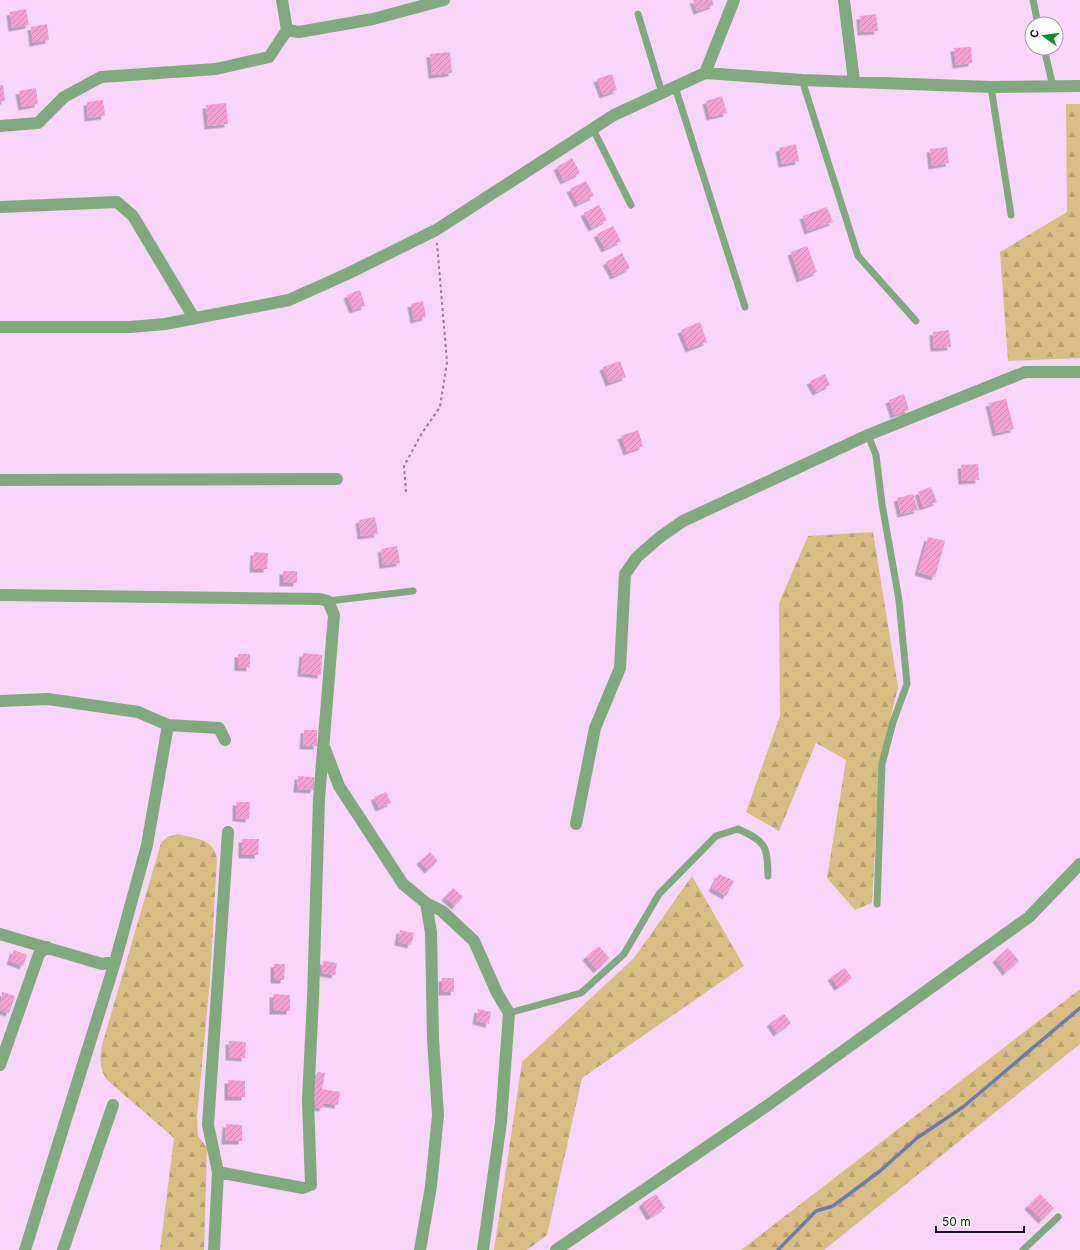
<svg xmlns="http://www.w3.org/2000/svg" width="1080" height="1250" font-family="Inter,sans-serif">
<defs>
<pattern id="forest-firs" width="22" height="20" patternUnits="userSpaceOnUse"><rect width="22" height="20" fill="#dabd83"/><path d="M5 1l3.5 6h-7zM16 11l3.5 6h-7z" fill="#baa171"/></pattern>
<pattern id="building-hatch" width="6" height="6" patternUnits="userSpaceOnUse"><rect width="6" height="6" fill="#f1a2d1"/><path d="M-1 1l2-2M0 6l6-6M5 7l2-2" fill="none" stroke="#ce8ab3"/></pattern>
<filter id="shadow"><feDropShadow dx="-3.5" dy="3.5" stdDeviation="0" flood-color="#0004"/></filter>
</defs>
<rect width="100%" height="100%" fill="#f9d5fc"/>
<path fill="url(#forest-firs)" d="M1066,104H1080V358L1008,361L1000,252L1067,212Z
M873,532L898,687L880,761L872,903L855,910L827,878L846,760L816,743L779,831L746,812L780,716L779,603L808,536Z
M178,834C195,839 214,838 217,859L210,980L197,1117L198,1136L207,1148L204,1250H160L174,1138L107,1080C99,1068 100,1059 102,1045L161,843L167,837Z
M692,876L744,966L582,1078L547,1235L527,1250H494L522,1062L634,958Z
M1080,989V1044L824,1250H741Z"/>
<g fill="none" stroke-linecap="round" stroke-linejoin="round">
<path stroke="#687db2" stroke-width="3.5" d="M778,1250L816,1211L833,1206L880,1171L917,1138L963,1107L1080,1008"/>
</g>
<path fill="url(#building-hatch)" filter="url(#shadow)" d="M693,0H712L714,5L697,11Z
M26,9L29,25L12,28L10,12Z
M876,14L878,31L861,32L860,16Z
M47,24L49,40L33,43L31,27Z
M971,47L972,63L956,65L954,48Z
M450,52L452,73L432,75L430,54Z
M612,74L617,90L603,95L597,79Z
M0,85H3L5,101H0Z
M36,88L38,104L22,107L19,91Z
M722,96L727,113L710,117L706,101Z
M103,100L105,116L88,118L87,102Z
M226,103L228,124L208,126L206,105Z
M796,144L799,161L782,164L779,148Z
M947,147L949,163L932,166L930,149Z
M572,158L580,173L564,181L557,167Z
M586,181L594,196L578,204L570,189Z
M599,205L607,220L592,228L584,213Z
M827,207L833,222L808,231L803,216Z
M613,226L621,241L605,249L597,234Z
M807,246L817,272L800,279L791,252Z
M622,253L630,268L614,276L606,262Z
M360,290L365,306L353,310L347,295Z
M423,301L426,317L414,320L411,304Z
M700,322L707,342L689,349L681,330Z
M949,330L951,347L934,348L933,332Z
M620,361L626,377L609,383L603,367Z
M825,374L830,385L816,392L810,381Z
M904,394L909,410L894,415L889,400Z
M1006,399L1014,429L996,433L989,403Z
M638,430L643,446L627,452L621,436Z
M978,464L979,480L962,481L961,465Z
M931,487L937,502L923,507L918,492Z
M913,494L918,510L901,514L897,498Z
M375,517L378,534L361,536L359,520Z
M928,537L945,541L935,577L918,572Z
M397,546L400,563L383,565L381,549Z
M254,552L268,553L267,569H253Z
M283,571H297V583H283Z
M303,653L322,655L321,675L301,673Z
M238,654H250V668L238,667Z
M304,730H317V746H303Z
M298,776L314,777V790L297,789Z
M386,792L391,803L379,808L374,797Z
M236,802H250L249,819L236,818Z
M242,839H259L258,855H242Z
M430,852L438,861L428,870L420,861Z
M719,874L734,881L726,896L712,888Z
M453,888L463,897L455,906L445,897Z
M400,930L414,933L411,945L398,942Z
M599,946L609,958L597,970L586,957Z
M1008,948L1019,961L1006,972L996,959Z
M14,950L27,955L23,966L10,961Z
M323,961L337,963L335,975L322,973Z
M274,964H285L284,980H274Z
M845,968L852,978L838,987L831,977Z
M442,978H454V992H442Z
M2,992L15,996L9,1013L0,1010Z
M273,994L290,995V1011H273Z
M478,1009L491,1012L489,1024L476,1021Z
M784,1014L791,1023L777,1033L770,1023Z
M229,1041L246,1042L245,1058L229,1057Z
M317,1072L325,1073L322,1089L340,1092L338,1105L324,1103L323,1108L315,1107L316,1100L312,1099Z
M228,1080L245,1081V1097H228Z
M226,1124L242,1125V1141H225Z
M656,1194L665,1208L650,1217L642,1203Z
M1040,1194L1054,1208L1042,1220L1028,1206Z"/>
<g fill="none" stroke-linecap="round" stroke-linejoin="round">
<path stroke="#957c97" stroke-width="2" stroke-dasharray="3 3" stroke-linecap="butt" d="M406,492L404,466L422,433L440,407L447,362L437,243"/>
<path stroke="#80a97e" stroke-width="7" d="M1033,0L1038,24
M638,14L662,93
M1044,48L1053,87
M802,80L858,256L916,321
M675,87L745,307
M991,87L1011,215
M593,129L631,205
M868,435L876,455L882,504L899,600L907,684L893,722L882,764L877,904
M328,601L413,591
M509,1013L581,993L624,954L659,894L716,836L738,829C767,842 767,846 768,876
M1023,1250L1058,1217"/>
<path stroke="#80a97e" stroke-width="12" d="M282,0L287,30L299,32L373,19L444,0
M844,0L854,81
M705,73L734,0
M0,126L38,123L64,97L101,77L216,69L269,57L287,30
M0,207L117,202L133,216L194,318
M0,327H130L165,324L289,300L347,274L436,230L614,115L705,73L802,80L991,87L1080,86
M0,480L337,479
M0,595L320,599L328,601L334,615L319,799L313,999L308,1100L311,1185L303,1188L218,1172
M0,701L48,699L138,712L168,725L219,728L225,740
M325,749L339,786L403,884L426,903L442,911L474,941L497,993L509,1013L501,1122L483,1250
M576,824L595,728L620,668L625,574L637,557L660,537L683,521L868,435L1025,372H1080
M0,934L102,964L115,962
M0,1065L39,954L47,947
M25,1250L115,962L147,845L168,725
M63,1250L113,1105
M214,1250L218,1172L208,1125L228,832
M420,1250L431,1186L438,1115L433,1039L431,932L426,903
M556,1250L768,1105L1029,917L1080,864"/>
</g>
<g transform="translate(1044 36) rotate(284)"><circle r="19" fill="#ffffff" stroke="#a49fa4"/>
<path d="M0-3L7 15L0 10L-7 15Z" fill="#0c8e1d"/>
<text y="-6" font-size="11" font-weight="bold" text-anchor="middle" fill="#1b0f1c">С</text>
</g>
<path d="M936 1226v6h88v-6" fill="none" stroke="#1b0f1c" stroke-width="2"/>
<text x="942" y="1226" font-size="12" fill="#1b0f1c" stroke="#ffffff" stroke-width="3" paint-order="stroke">50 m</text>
</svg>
